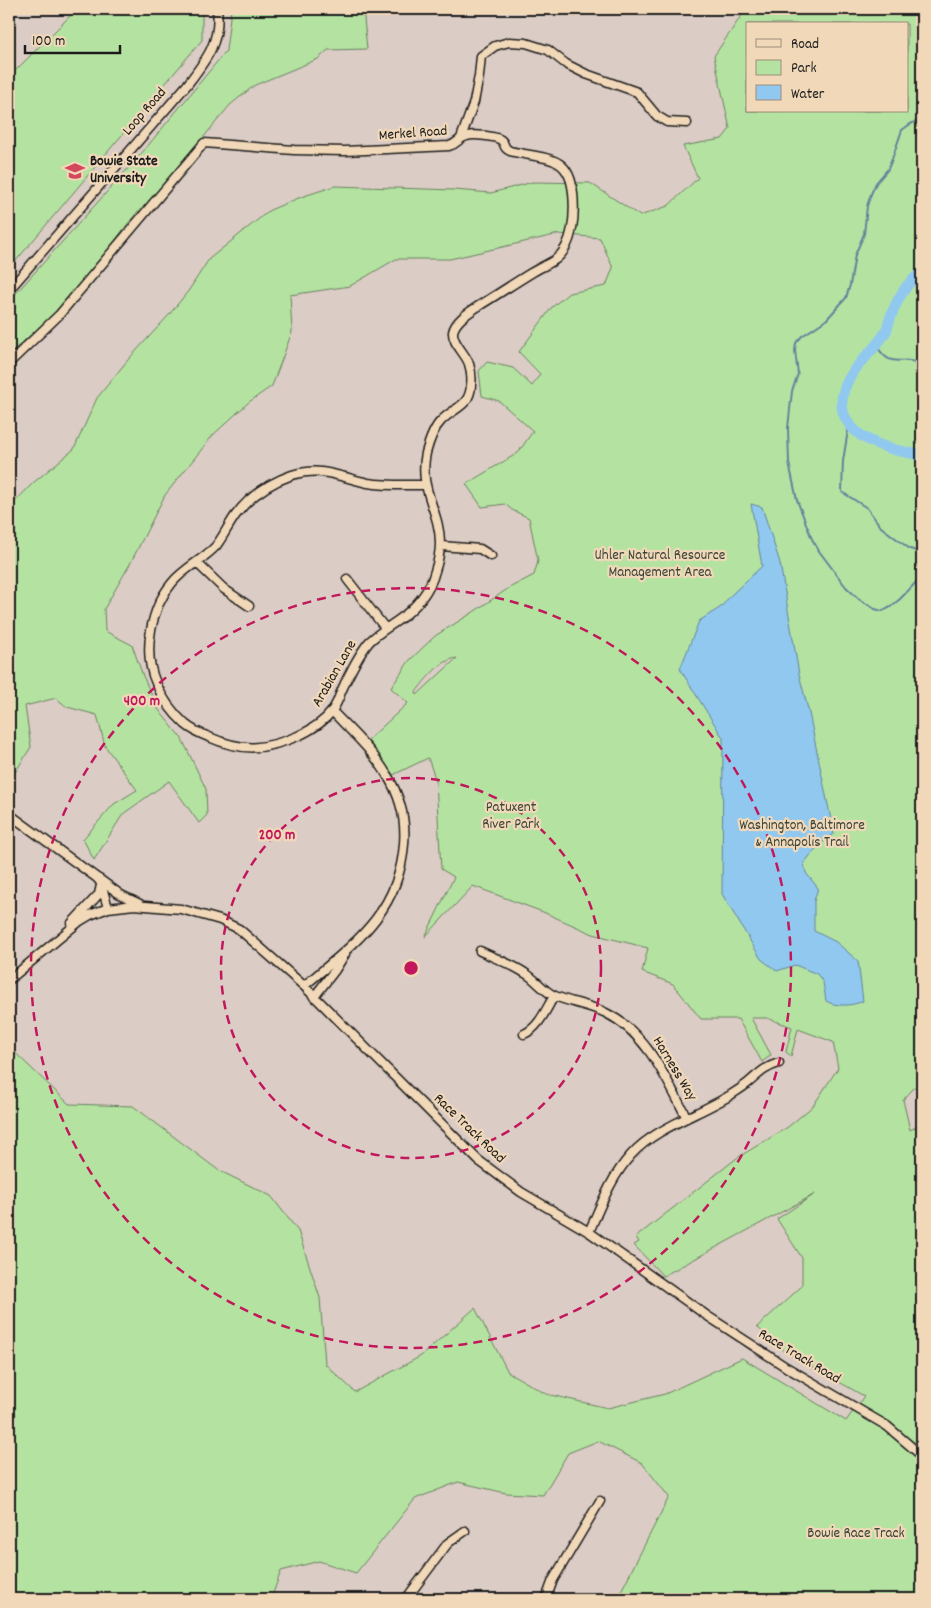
<svg xmlns="http://www.w3.org/2000/svg" width="931" height="1608" font-family="Dekko,sans-serif">
<rect width="100%" height="100%" fill="#dbccc5"/>
<filter id="ink" filterUnits="userSpaceOnUse"><feTurbulence type="fractalNoise" baseFrequency=".02" numOctaves="2"/><feDisplacementMap in="SourceGraphic" scale="10" xChannelSelector="R" yChannelSelector="G"/><feConvolveMatrix kernelMatrix="1 2 1 2 8 2 1 2 1" color-interpolation-filters="sRGB"/></filter>
<g filter="url(#ink)">
<path fill="#b4e3a1" stroke="#68805e" fill-rule="evenodd" d="M77,9H202V40L9,269V77Z
M231,9H363L367,49L328,50L318,59L255,85L230,105L142,212L138,211C118,235 101,261 82,285C60,311 34,332 9,354V301L141,154L226,51Z
M746,9H922V1079L903,1100L910,1130L922,1124V1599H617L669,1497L642,1463L598,1441L568,1453L543,1495L506,1493L458,1482L415,1499L356,1573L319,1561L281,1571L271,1599H9V1047L69,1104L133,1106L218,1170L271,1196L298,1231L320,1298L325,1364L355,1392L421,1356L475,1308L508,1372L546,1394L608,1408L665,1394L742,1358L846,1421L864,1396L784,1351L757,1327L802,1286V1258L777,1219L815,1194L663,1276L634,1245L639,1242L636,1237L737,1158L788,1127L813,1106L838,1068L833,1042L798,1029L791,1056L786,1052L792,1027L767,1018H751L771,1055L762,1062L738,1019H701L673,984L642,972L648,948L593,934L543,912L473,886L425,937L454,877L441,869L436,781L428,758L393,775L368,740L408,703L391,688L409,661L435,636L472,613L509,588L534,575L538,561L529,518L512,510L505,504L482,507L466,484L518,453L533,431L499,401L482,396L479,371L487,362L513,368L532,386L540,374L519,352L552,307L569,293L606,286L613,268L600,238L559,234L450,259H396L350,286L290,295L292,332L272,386L249,402L213,435L165,495L130,564L104,609L105,631L132,645L143,676L158,709L182,739L206,789L207,815L199,823L169,781L123,814L94,860L83,839L114,804L137,790L105,746L97,715L67,707L56,698L25,706L31,747L9,782V508L33,483L74,449L97,398L127,361L169,315L189,290L209,259L270,210L301,197L335,186L454,190L491,193L533,182L590,183L640,216L668,206L698,178L683,146L722,139L730,129L714,56ZM747,24H907V111H747ZM457,658L417,695L416,692C426,679 440,660 457,658Z"/>
<path fill="#91c8ef" stroke="#62839b" d="M751,504L762,507L780,563L799,674L809,713L834,834L820,844L804,863L806,873L818,888L814,901V931L836,942L858,961L863,1001C853,1006 836,1007 826,1001L823,982L817,974L795,965L777,971L761,959L722,894L723,738L680,669L699,621L721,607L730,596L762,566Z"/>
<g fill="none" stroke-linecap="round" stroke-linejoin="round">
<path stroke="#62839b" stroke-width="2" d="M922,118L909,125L902,130L892,159L888,169L876,183L871,194L867,206L864,234L855,255L850,285L846,298L826,320L802,336L796,343L795,351L798,374L792,391L788,428L789,463L797,500L812,539L819,551L846,587L860,600L875,609L882,611L889,608L900,599L922,576
M877,346C892,372 901,353 922,365
M849,424L843,461L842,492L867,508L881,527L910,549L922,553
M921,455L922,456"/>
<path stroke="#91c8ef" stroke-width="11" d="M922,273C907,281 897,300 891,316C889,321 888,328 885,333C876,348 863,358 853,372C826,412 852,438 892,449C902,452 912,453 922,455"/>
<defs>
<path id="minor" d="M461,138L474,102L479,76L481,56L495,46L509,42L526,43L548,50L566,64L586,74L637,92L657,116L667,122L687,123
M9,290L187,85C206,60 221,42 217,9
M9,363L59,315L204,143L294,150L345,151L449,146C459,143 458,138 467,136C473,134 496,136 501,140C508,147 501,146 510,151C513,152 521,153 524,154C553,159 570,160 573,193C575,213 574,245 556,259C549,264 539,268 531,273C513,284 495,296 477,307C468,313 455,321 453,332C452,343 466,354 469,364C471,370 472,378 471,385C470,407 454,407 441,421C433,429 429,442 426,453C418,490 440,510 440,543C440,552 438,562 435,571C430,591 415,609 397,621C387,628 378,633 369,642C357,657 349,674 341,692C339,698 336,705 332,711C324,722 311,730 298,736C265,750 243,752 209,737C201,734 192,730 185,724C173,713 162,698 156,683C142,652 151,608 172,583C184,568 203,560 216,546C223,537 228,526 235,516C249,497 269,483 292,475C323,466 339,477 368,483C387,486 406,485 425,485
M441,546L480,549L491,556
M197,563L224,589L249,606
M347,579L385,628
M9,814L97,878L101,883L108,908
M99,879L121,895L140,904
M72,923L99,894L101,885
M480,951C495,958 511,964 525,973C536,979 544,992 555,996C572,1003 590,1005 606,1013C648,1034 666,1079 687,1118
M9,980L80,921L90,915L108,908L134,905L181,909L220,920L239,929L304,986L478,1160L521,1192L589,1232L706,1315L786,1367L887,1426L922,1456
M304,986C352,945 399,914 404,844C406,820 400,796 387,775C373,751 351,731 332,711
M314,997L335,970L345,954
M524,1034C539,1028 546,1009 554,996
M589,1232C601,1205 611,1177 631,1155C655,1128 698,1115 729,1096C735,1092 742,1088 748,1083C760,1073 763,1068 779,1063
M406,1599L448,1543L465,1531
M546,1599L553,1580L600,1501"/>
</defs>
<use href="#minor" stroke="#1c1c1c" stroke-width="11"/>
<use href="#minor" stroke="#f1d8b9" stroke-width="8"/>
</g>
</g>
<g fill="none" stroke="#c2185b" stroke-width="2.5" stroke-dasharray="9 6">
<circle cx="411" cy="968" r="190"/>
<circle cx="411" cy="968" r="380"/>
</g>
<defs>
<symbol id="university-bare" viewBox="-9 -9 18 18"><path d="M0-5L7-2L0 1L-7-2ZM-4 1L0 2.5L4 1V4Q0 6-4 4Z" fill="#d1495b" stroke="#f1d8b9" stroke-width="2.5" paint-order="stroke"/></symbol>
</defs>
<g fill-rule="evenodd">
<use href="#university-bare" x="61" y="157" width="28" height="28"/>
</g>
<g text-anchor="middle" dominant-baseline="central" stroke-width="4.5" stroke-linejoin="round" paint-order="stroke">
<g font-size="15" fill="#1c1c1c" stroke="#f1d8b9">
<text transform="translate(145 112) rotate(-49)">Loop Road</text>
<text transform="translate(413 134) rotate(-4)">Merkel Road</text>
<text transform="translate(335 674) rotate(-60)">Arabian Lane</text>
<text transform="translate(674 1069) rotate(59)">Harness Way</text>
<text transform="translate(469 1129) rotate(44)">Race Track Road</text>
<text transform="translate(799 1357) rotate(31)">Race Track Road</text>
</g>
<g font-size="15" font-weight="bold" fill="#1c1c1c" stroke="#f1d8b9" text-anchor="start">
<text x="90" y="162">Bowie State<tspan x="90" dy="17">University</tspan></text>
</g>
<g font-size="15" fill="#3a4437" stroke="#f1d8b9">
<text x="660" y="556">Uhler Natural Resource<tspan x="660" dy="17">Management Area</tspan></text>
<text x="511" y="808">Patuxent<tspan x="511" dy="17">River Park</tspan></text>
<text x="802" y="826">Washington, Baltimore<tspan x="802" dy="17">&amp; Annapolis Trail</tspan></text>
<text x="856" y="1534">Bowie Race Track</text>
</g>
</g>
<circle cx="411" cy="968" r="8" fill="#c2185b" stroke="#f1d8b9" stroke-width="2.5"/>
<g font-size="15" text-anchor="middle" font-weight="bold" fill="#c2185b" stroke="#f1d8b9" stroke-width="4.5" stroke-linejoin="round" paint-order="stroke">
<text x="142" y="705">400 m</text>
<text x="277" y="839">200 m</text>
</g>
<rect width="931" height="1608" fill="none" stroke="#f1d8b9" stroke-width="30"/>
<rect x="15" y="15" width="901" height="1578" fill="none" stroke="#1c1c1c" stroke-width="2" filter="url(#ink)"/>
<rect x="746" y="22" width="162" height="90" fill="#f1d8b9" stroke="#9c8d7a"/>
<rect x="756" y="39" width="25" height="8" fill="#f1d8b9" stroke="#9c8d7a"/>
<text x="791" y="48" font-size="15" fill="#1c1c1c">Road</text>
<rect x="756" y="60" width="25" height="15" fill="#b4e3a1" stroke="#9c8d7a"/>
<text x="791" y="72" font-size="15" fill="#1c1c1c">Park</text>
<rect x="756" y="85" width="25" height="15" fill="#91c8ef" stroke="#9c8d7a"/>
<text x="791" y="98" font-size="15" fill="#1c1c1c">Water</text>
<path d="M25 45v8h95v-8" fill="none" stroke="#1c1c1c" stroke-width="2.5"/>
<text x="32" y="45" font-size="15" fill="#1c1c1c" stroke="#f1d8b9" stroke-width="4" paint-order="stroke">100 m</text>
</svg>
